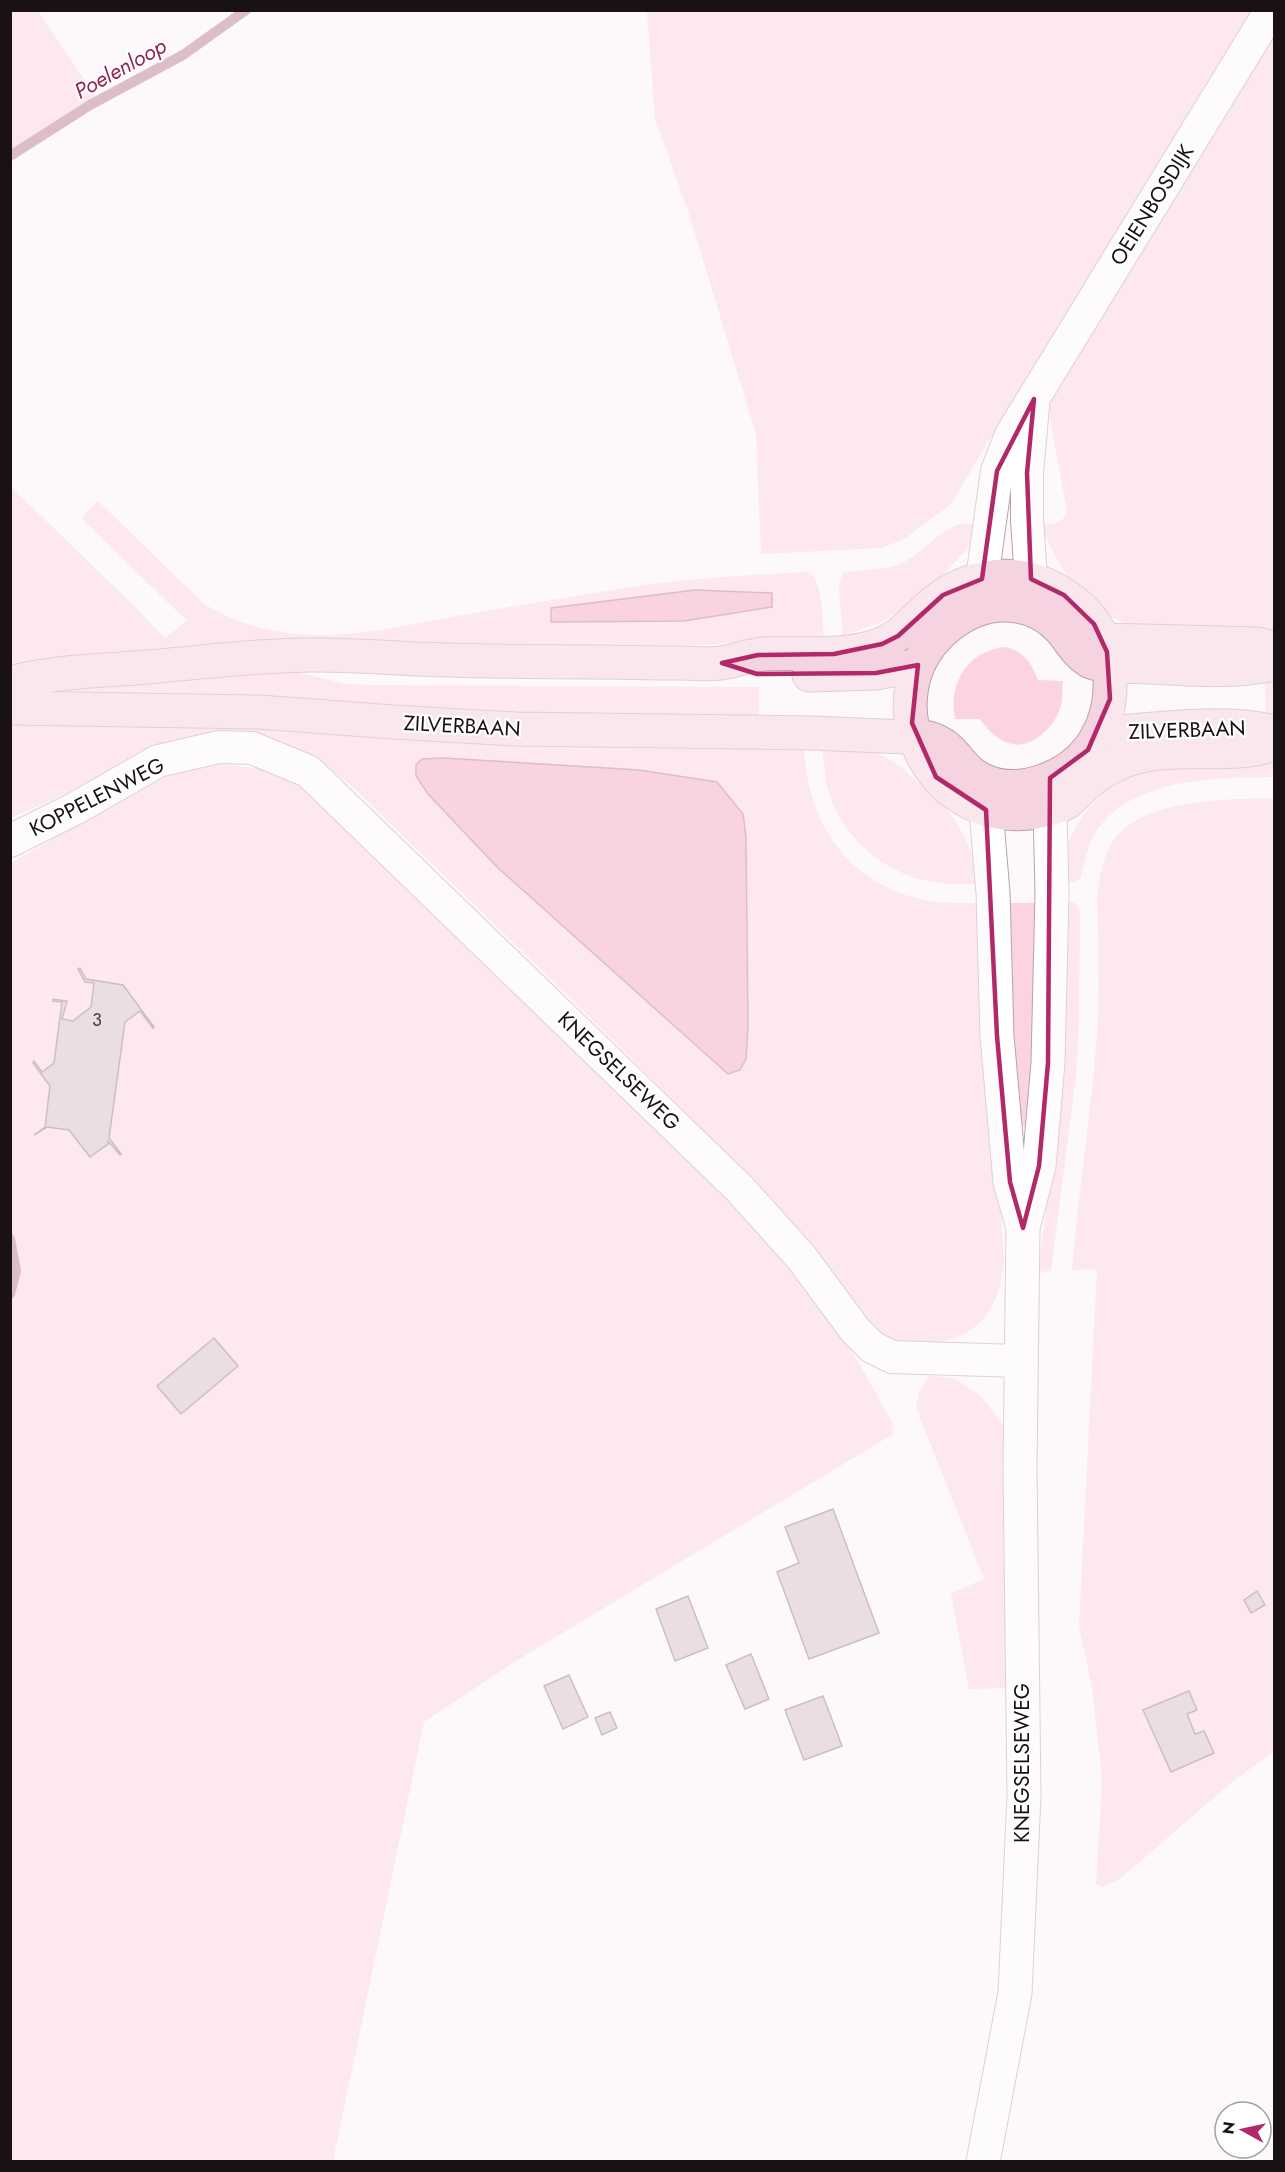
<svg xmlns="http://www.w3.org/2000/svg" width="1285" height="2172" font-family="Jost,sans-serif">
<rect width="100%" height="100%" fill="#fdf8f9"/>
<path fill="#fbd4e0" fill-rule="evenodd" d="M11,10L38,11L100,103L28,141L11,152Z
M647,11H1254L1022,385L951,504L904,539L882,548L761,554L756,434L690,217L655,118Z
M1274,34V635L1130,626C1087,606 1056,570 1042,525C1053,524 1063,524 1067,512L1049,413L1050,400L1069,357L1224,119Z
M10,486L127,599L165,638L187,621L81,518L98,501L204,604C288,654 367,633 456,616C510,607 564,598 618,589C681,579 744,575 808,572C824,581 822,621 824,638L678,646H566L11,672Z
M960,524H977L968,547L946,572L896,613L880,623L843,635L839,588L842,574L845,572C864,570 889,570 906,561C925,551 938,531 960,524Z
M1006,647C1025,652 1031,663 1038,680L1063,681C1062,690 1063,700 1060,709C1056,719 1050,728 1041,735C1018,755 995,741 980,719H955C948,683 968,650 1006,647Z
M288,670L346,684L370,685L759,687V721L11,699L28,691Z
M1265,679H1274V716H1266Z
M10,720L804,747C807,821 845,881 920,899C940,904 960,903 980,903L1004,1261C1000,1307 980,1338 931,1343C918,1345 902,1345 890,1339C872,1329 860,1311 847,1296C825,1268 804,1237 780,1211C643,1065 496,927 353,787L327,767L294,748L265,740L170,747L11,818ZM443,758L639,770L746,837L748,1026L746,1059L697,1046L684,1036L422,759Z
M822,747C837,748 854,748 869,751C892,757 909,773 925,790C933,798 942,804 949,812C965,833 975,858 979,884C962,884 945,885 928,881C884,873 842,836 829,793C824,778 824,762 822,747Z
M1274,759V777C1215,778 1129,777 1094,835C1086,849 1085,865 1080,879L1075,882L1064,883C1065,873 1065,862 1067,851C1075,813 1110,781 1147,771C1184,761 1236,762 1274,759Z
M226,765L263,769L299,782L756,1226L818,1301L860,1365L893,1424V1434L516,1661L424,1722L333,2161L11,2162V863L113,805L111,800L161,771L185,767Z
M1274,798V1751L1232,1782L1121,1878L1103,1887L1096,1884L1102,1786L1101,1767L1092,1688L1079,1626L1097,1269L1072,1270C1079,1186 1093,1103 1098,1019C1100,978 1098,937 1097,895C1100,879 1102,860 1110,846C1138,797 1226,800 1274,798Z
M1064,901L1073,902L1078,907L1080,914L1079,1021L1076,1076L1051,1271L1038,1272L1055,1139Z
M1004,903H1039L1040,998L1028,1127L1018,1126Z
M929,1376L953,1378L981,1396L1005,1428L1008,1688L969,1689L951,1593L984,1579L916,1407L919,1392Z"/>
<path fill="#f4a6c1" stroke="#b2798d" stroke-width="1.5" d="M695,590L772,593V607L684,621L551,622V608Z
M443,758L639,770L717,782L743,814L746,837L748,1026L746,1059L740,1070L728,1074L497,867L428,794L416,776V765L422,759Z"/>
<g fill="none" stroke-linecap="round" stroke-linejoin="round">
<path stroke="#b2798d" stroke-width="10" d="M10,156L90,105L183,55L246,10
M10,1239L16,1271L10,1294"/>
</g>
<path fill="#d6bec6" stroke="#907a81" stroke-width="1.5" d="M80,968L86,979L123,985L154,1027L153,1028L140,1011L125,1022L109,1138L121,1154L120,1155L108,1141V1144L90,1157L69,1130L47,1127L34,1135L45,1127L50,1086L33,1063L34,1061L42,1072L54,1063L62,1002L53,1001V999L67,1001L62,1019L73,1021L91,1007L94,983L85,982L78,969Z
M214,1338L238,1366L181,1414L157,1386Z
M833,1509L879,1633L809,1659L777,1572L799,1563L785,1527Z
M1257,1591L1265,1605L1251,1613L1244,1600Z
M688,1596L708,1648L675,1661L656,1609Z
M751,1654L769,1699L745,1709L726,1665Z
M569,1675L588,1717L563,1729L544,1686Z
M1189,1691L1197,1710L1187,1714L1195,1734L1204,1731L1214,1753L1171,1772L1143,1710Z
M823,1696L842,1746L804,1760L785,1710Z
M610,1712L617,1728L602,1735L595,1718Z"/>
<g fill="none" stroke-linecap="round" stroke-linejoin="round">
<defs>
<path id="minor" d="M982,579L997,471L1011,435L1271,10
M1031,579L1027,520V473L1033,406
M10,841L76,808L158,761L219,747L252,748L308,771L740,1189L801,1257L856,1331L872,1347L892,1357L1021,1361"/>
<path id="tertiary" d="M986,810L993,893L997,1036L1010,1182L1023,1228
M983,2162L1015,1993L1024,1796L1020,1468L1023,1228L1039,1166L1048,1063L1052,893L1050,809"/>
<path id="secondary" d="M1104,640L1258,644L1274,649
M1274,664C1221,676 1163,665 1109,666C1103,665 1096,664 1091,662C1077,655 1070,640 1060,629C1046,614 1028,606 1008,605C986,604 965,613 949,626C867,691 925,824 1029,813C1040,811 1053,809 1064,804C1073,799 1079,790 1088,783C1103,770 1120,761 1140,756C1184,746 1232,759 1274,744
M809,675L876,673L918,665
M10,683C54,671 102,671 148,667C203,662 259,655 314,655C348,655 382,657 416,659C474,661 532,662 591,662C620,662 649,663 678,663C692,663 707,665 721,663C736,661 749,655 764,654C802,652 843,658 879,645C899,638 910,624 925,610C950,586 982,573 1017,577C1052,581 1088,606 1103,638C1109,650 1110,667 1110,681C1111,704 1104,730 1089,749C1067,778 1019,796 985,781C958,770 957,746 929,738L813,733L516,729L393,722L259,712L10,708
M1098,734C1149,730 1226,719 1274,732"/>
</defs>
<use href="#minor" stroke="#b8a2a8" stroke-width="34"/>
<use href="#tertiary" stroke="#b8a2a8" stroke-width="35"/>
<use href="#secondary" stroke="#b8a2a8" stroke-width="35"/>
<use href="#minor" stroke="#fff" stroke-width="32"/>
<use href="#tertiary" stroke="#fff" stroke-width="33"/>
<use href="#secondary" stroke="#f5d3e0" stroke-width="33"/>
</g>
<path d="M0 0H1285V2172H0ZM1034,399L1027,473L1031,579L1064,595L1094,624L1107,652L1110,699L1088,750L1050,778L1048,1063L1039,1166L1023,1228L1010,1182L997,1036L986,810L936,777L912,723L918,665L876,673L757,674L722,663L758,655L834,654L882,644L898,636L943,595L982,579L997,471Z" fill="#fdf8f9" fill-opacity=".55" fill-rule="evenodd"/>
<path fill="none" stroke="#b22969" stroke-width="4.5" stroke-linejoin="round" d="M1034,399L1027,473L1031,579L1064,595L1094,624L1107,652L1110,699L1088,750L1050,778L1048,1063L1039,1166L1023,1228L1010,1182L997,1036L986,810L936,777L912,723L918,665L876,673L757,674L722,663L758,655L834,654L882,644L898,636L943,595L982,579L997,471Z"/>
<g text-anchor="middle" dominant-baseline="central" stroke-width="4.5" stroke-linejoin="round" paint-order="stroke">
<g font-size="18" fill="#483c40">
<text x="97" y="1020">3</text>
</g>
<g font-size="21" fill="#191114" stroke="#fff">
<text transform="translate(1152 205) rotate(-58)">OEIENBOSDIJK</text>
<text transform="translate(462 726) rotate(3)">ZILVERBAAN</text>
<text transform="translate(1187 730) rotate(-2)">ZILVERBAAN</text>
<text transform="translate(97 797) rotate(-27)">KOPPELENWEG</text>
<text transform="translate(619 1071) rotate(44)">KNEGSELSEWEG</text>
<text transform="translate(1022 1763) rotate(-90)">KNEGSELSEWEG</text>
</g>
<g font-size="22" font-style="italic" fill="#932557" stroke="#fff">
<text transform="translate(120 68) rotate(-29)">Poelenloop</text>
</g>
</g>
<rect width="1285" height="2172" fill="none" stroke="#191114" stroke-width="24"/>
<g transform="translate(1243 2130) rotate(278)"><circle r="28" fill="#ffffff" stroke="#a3a0a1" stroke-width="1.5"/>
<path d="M0-4.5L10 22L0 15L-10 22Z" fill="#b22969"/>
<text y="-9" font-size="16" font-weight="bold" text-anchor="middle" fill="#191114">N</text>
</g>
</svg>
